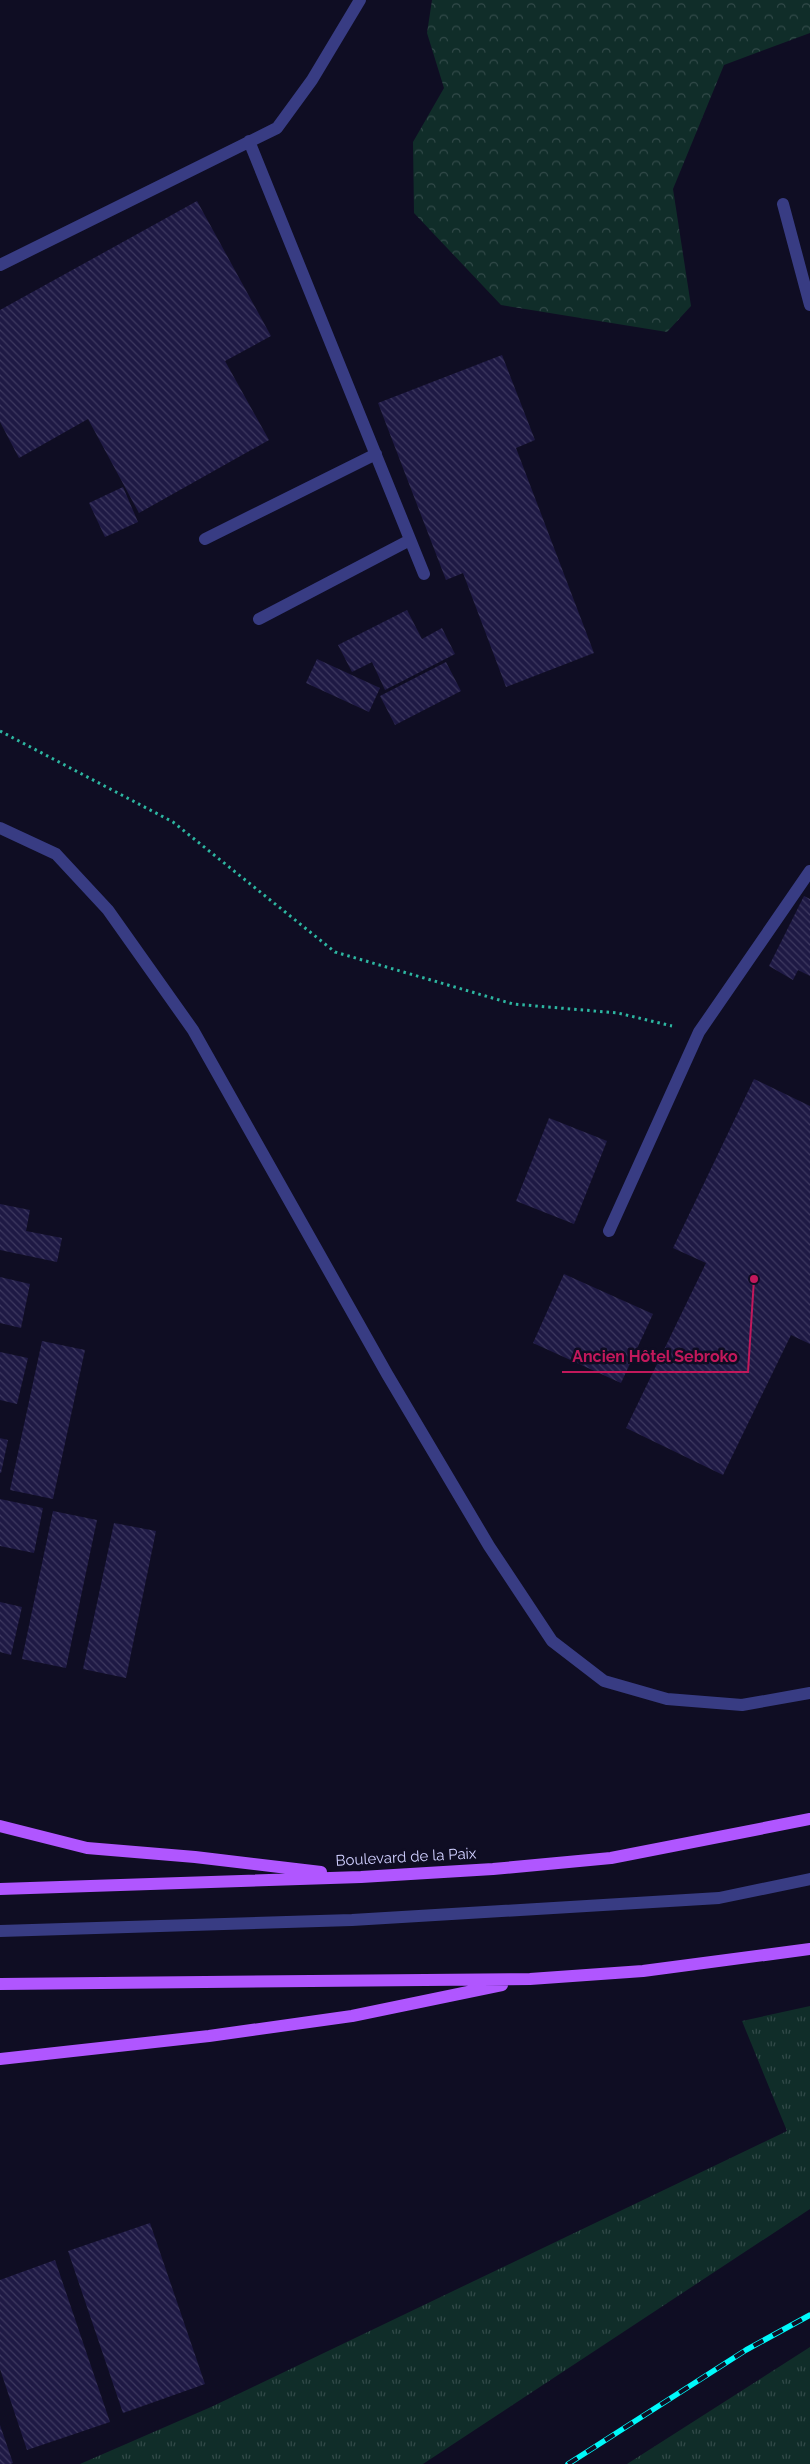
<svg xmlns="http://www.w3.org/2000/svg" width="810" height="2464" font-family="Raleway,sans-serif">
<defs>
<pattern id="grass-tufts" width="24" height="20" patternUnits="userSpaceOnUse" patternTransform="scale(1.25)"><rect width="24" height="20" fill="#102d29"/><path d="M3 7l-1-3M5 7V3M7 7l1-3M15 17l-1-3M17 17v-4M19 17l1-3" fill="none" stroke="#324a49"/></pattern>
<pattern id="forest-crowns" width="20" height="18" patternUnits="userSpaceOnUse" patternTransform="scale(1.25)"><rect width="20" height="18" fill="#102d29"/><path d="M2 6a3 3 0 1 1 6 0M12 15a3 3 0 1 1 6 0" fill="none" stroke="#324a49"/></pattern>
<pattern id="building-back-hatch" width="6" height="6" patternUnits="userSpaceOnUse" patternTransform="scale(1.25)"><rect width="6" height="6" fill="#1e1944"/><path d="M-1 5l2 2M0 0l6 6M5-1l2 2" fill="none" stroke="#3e3960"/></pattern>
</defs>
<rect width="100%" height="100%" fill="#0f0d23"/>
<path fill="url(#grass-tufts)" d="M810,2006V2209L423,2464H80L211,2407L787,2131L742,2021Z
M810,2347V2464H627Z"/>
<path fill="url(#forest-crowns)" d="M432,0H810V33L724,65L673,189L691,306L667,332L501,305L414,213L413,142L444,88L427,33Z"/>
<path fill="url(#building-back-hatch)" d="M197,201L271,336L225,361L269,440L139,513L88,419L19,458L0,422V310Z
M502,355L535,440L516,448L594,653L506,687L463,573L446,580L378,403Z
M123,487L138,522L105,537L89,503Z
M407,610L422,639L442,628L455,654L385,690L372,662L352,672L338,645Z
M317,659L380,688L369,712L306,683Z
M446,662L461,691L395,725L380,696Z
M804,896L810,899V976L798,970L793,980L769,966Z
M754,1079L810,1106V1344L791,1335L723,1475L626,1428L706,1263L673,1248Z
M549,1118L607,1141L574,1224L516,1201Z
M0,1204L30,1210L26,1231L62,1238L57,1262L0,1250Z
M564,1274L653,1314L621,1383L533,1343Z
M0,1277L30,1284L21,1328L0,1323Z
M42,1341L85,1350L53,1499L10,1490Z
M0,1352L28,1358L17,1404L0,1400Z
M0,1438L8,1440L1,1473H0Z
M0,1499L43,1508L34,1553L0,1546Z
M53,1511L97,1520L66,1668L22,1659Z
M114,1523L156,1531L126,1678L83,1669Z
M0,1602L22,1607L11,1655L0,1652Z
M150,2223L205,2384L123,2413L68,2251Z
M55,2260L110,2422L27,2450L0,2369V2280Z
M0,2425L13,2463L10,2464H0Z"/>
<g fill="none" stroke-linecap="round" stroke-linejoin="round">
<path stroke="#2db6a1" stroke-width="3" stroke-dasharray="2.5 4" stroke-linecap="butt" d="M0,731L173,822L335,952L513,1004L618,1013L672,1026"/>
<path stroke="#383c83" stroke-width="12" d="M249,141L424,574
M783,204L810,305
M0,265L277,128L312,80L360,0
M205,539L376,454
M259,619L410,540
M0,828L56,854L108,910L193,1030L387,1374L489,1546L552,1641L604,1681L667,1699L742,1705L810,1693
M609,1231L699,1032L810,871
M0,1931L352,1920L719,1898L810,1879"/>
<path stroke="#b056ff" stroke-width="12" d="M0,1826L87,1848L195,1857L321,1872
M0,1889L361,1877L493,1869L611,1858L810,1819
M0,1984L530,1979L643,1971L810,1949
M0,2059L209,2036L352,2016L502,1985"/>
<defs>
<path id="rail" d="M568,2464L746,2350L810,2315"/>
</defs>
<use href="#rail" stroke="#00f9fa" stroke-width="5.5"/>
<use href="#rail" stroke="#0f0d23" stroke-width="4" stroke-dasharray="11" stroke-linecap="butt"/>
</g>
<g text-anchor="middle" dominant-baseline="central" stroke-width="5" stroke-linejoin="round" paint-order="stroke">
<g font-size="15" fill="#d0cfff" stroke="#0f0d23">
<text transform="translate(406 1857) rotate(-3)">Boulevard de la Paix</text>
</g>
</g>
<path fill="none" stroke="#c2185b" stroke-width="2" d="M754 1279L748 1372H562"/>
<circle fill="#c2185b" stroke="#0f0d23" stroke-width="2" cx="754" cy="1279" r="5"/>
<g font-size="16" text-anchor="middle" font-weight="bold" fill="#c2185b" stroke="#0f0d23" stroke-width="5" stroke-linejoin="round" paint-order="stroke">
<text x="655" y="1362">Ancien Hôtel Sebroko</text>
</g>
</svg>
